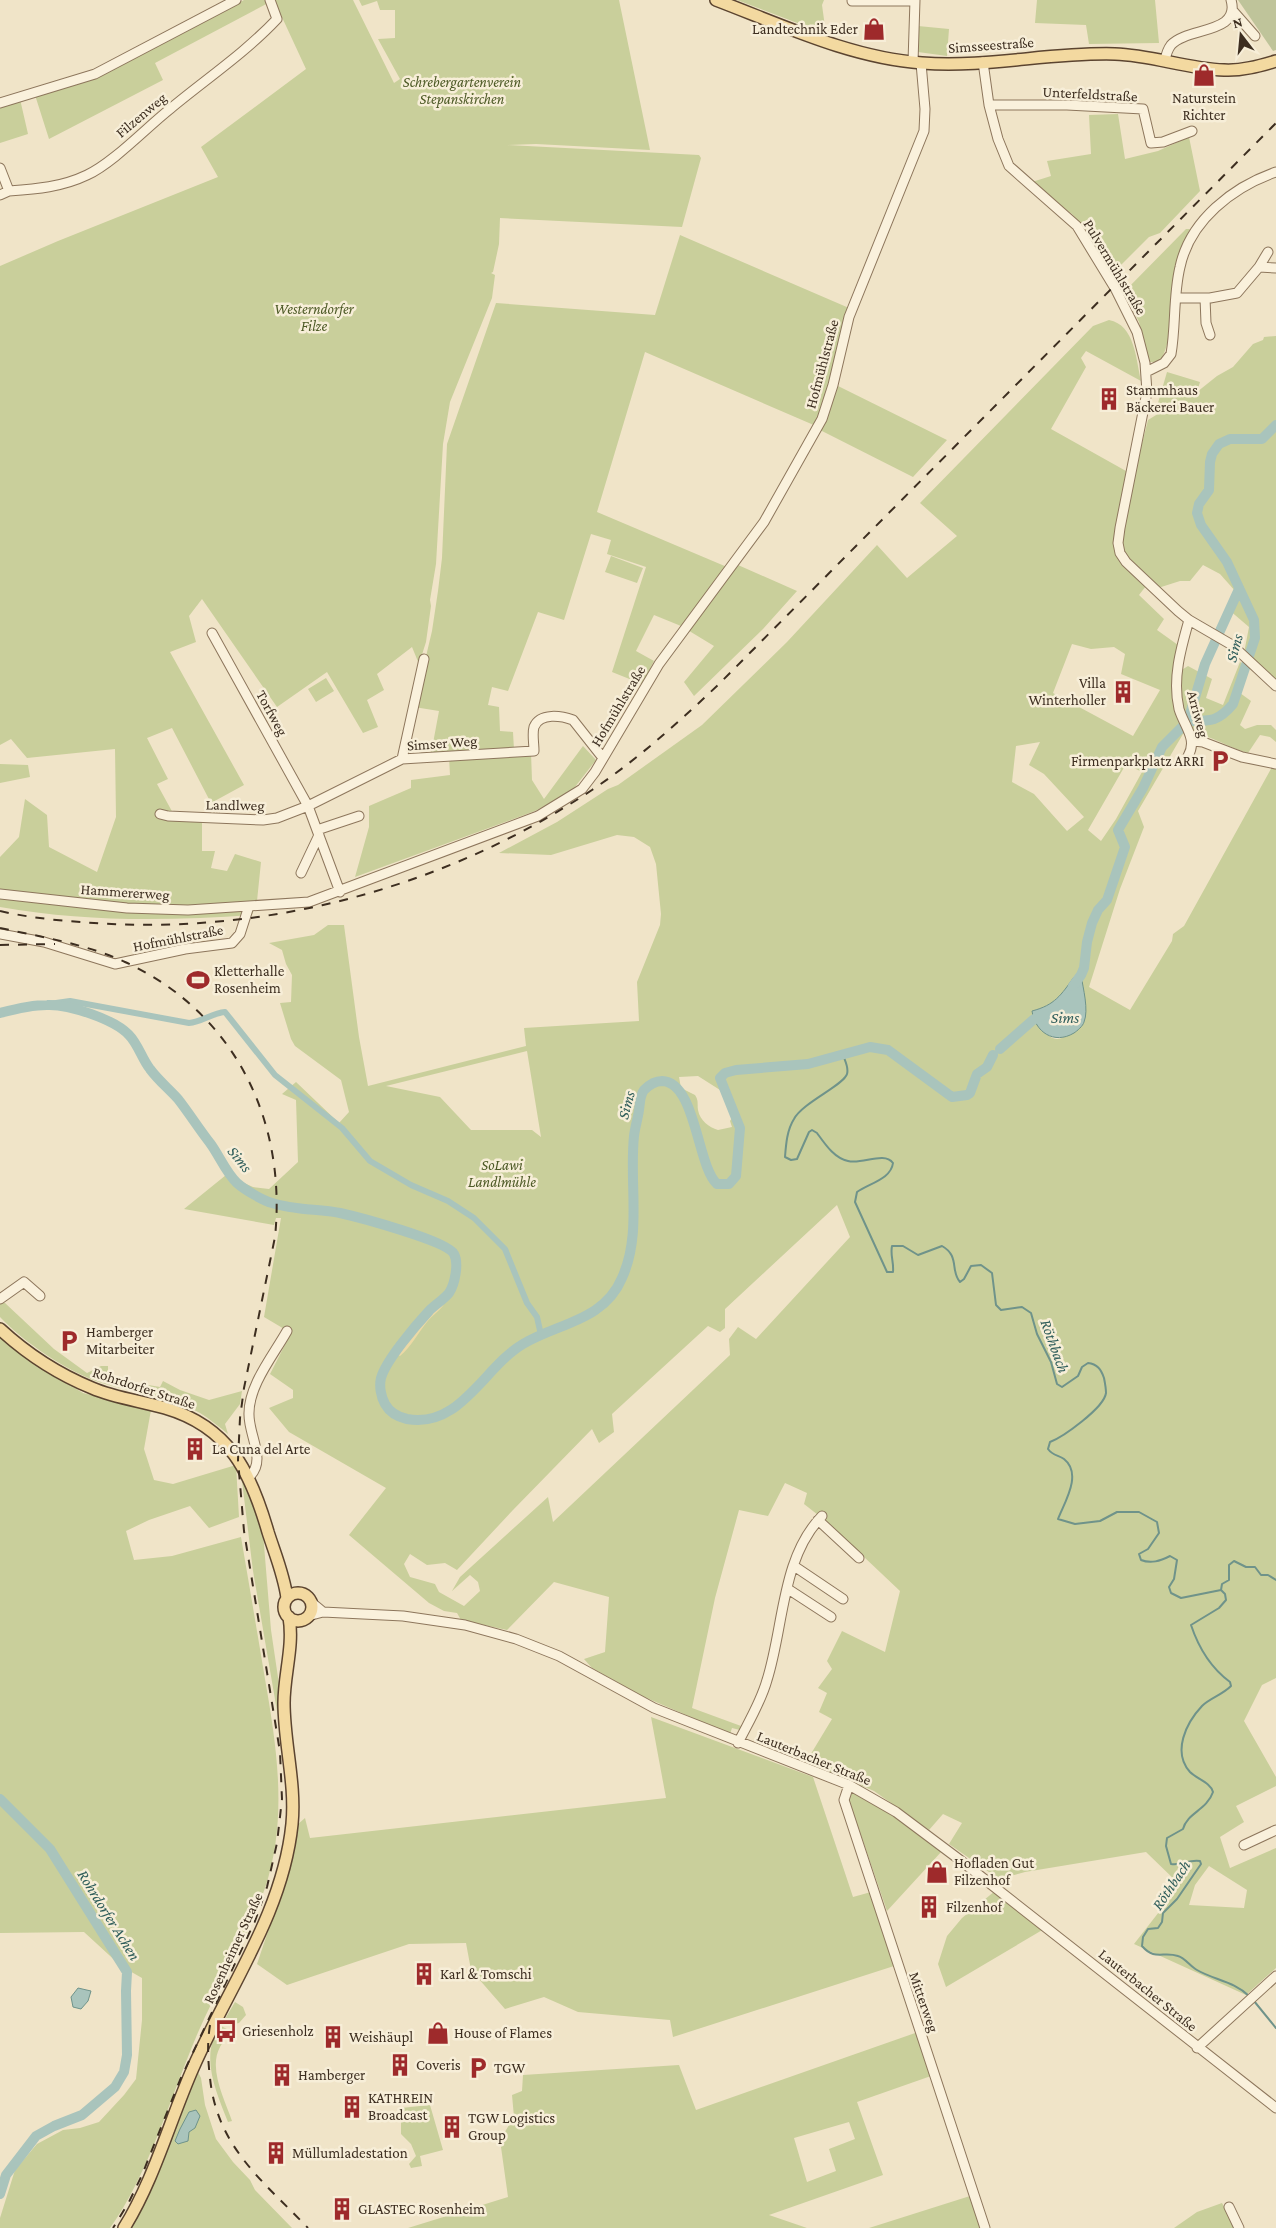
<svg xmlns="http://www.w3.org/2000/svg" width="1276" height="2228" font-family="'Crimson Pro',serif">
<rect width="100%" height="100%" fill="#f0e4c8"/>
<path fill="#c9cf9b" fill-rule="evenodd" d="M244,0H269L270,2L155,63L163,80L49,139L35,95L110,71Z
M274,0H353L394,83L400,79L378,39L395,38V10H380L377,1L362,6L359,0H619L650,150L536,144L507,145L699,155L701,158L682,227L500,218L499,244L493,272L491,273L495,275L492,298L450,402L443,444L436,564L430,600L431,606L426,642L419,664L412,647L377,674L384,690L367,700L378,727L363,733L327,672L277,707L202,599L189,616L196,642L170,652L244,785L211,803L172,728L147,738L168,779L157,784L174,815L202,816V851H215L211,868L227,871L235,854L261,862L257,901L252,915C167,921 84,922 0,907V857L19,837L25,799L47,815L49,847L97,872L116,817L115,749L27,758L11,739L0,745V266L58,241L218,177L201,147L306,69Z
M737,0H824L822,5L826,34Z
M1037,0H1155L1159,43L1089,44L1086,25L1035,23Z
M918,26L949,29L947,56L918,52Z
M20,99L28,134L0,143V105Z
M1118,114L1125,159L1158,151L1189,137L1200,191L1160,233L1149,237L1111,275L1080,224L1072,214L1035,188L1032,182L1051,176L1047,161L1091,154L1089,115Z
M1186,229H1190C1182,248 1175,265 1172,285C1168,314 1175,334 1160,362H1148L1139,322L1124,292Z
M680,235L849,308L830,389L816,426L645,352L597,512L727,567L681,626L654,615L636,651L654,661L642,684L612,672L646,567L607,554L611,540L591,534L564,620L538,612L508,691L492,687L488,705L499,707L500,731L513,732L514,750L431,754L439,711L414,707L432,631L438,591L442,558L447,444L496,303L655,315Z
M1109,320C1135,325 1136,359 1141,381L1086,351L1081,358L1086,367L1051,429L1126,471L1114,544L1146,586L1139,595L1164,619L1157,630L1178,645L1172,676L1188,666L1212,679L1206,698L1223,705L1240,662L1249,669L1240,693L1251,701L1240,725L1245,729L1257,725H1271L1276,730V742L1270,737L1260,735L1248,753C1225,747 1209,732 1183,734L1138,811L1144,827L1120,889L1089,987L1130,1010L1172,941L1173,934L1184,926L1272,767H1276V1678L1262,1685L1244,1721L1276,1777V1786L1236,1806L1244,1822L1220,1837L1230,1868L1276,1848V1968L1246,1995L1134,1944L1180,1885L1146,1852L1025,1872L999,1879L949,1844L962,1823L943,1814L929,1830L874,1791L806,1762L832,1719L819,1712L827,1693L818,1688L832,1669L827,1661L842,1631L885,1652L900,1591L827,1522L804,1504L807,1493L785,1483L768,1516L739,1510L715,1598L692,1708L741,1726L740,1730L732,1728L730,1734L642,1696L592,1668L584,1659L605,1652L609,1597L554,1582L507,1630L461,1620L457,1613L444,1611L429,1603L349,1535L386,1488L289,1432L269,1408L293,1398V1390L270,1374L291,1333L264,1317L281,1218H276L274,1225L184,1209L226,1175L253,1187L269,1189L298,1162L296,1100L282,1094L296,1082L339,1123L349,1112L341,1080L295,1046L291,1039L280,1003L291,1002L292,975L286,964L282,950L269,943L314,935L328,925H344L359,1037L368,1086L526,1046L524,1028L639,1021L637,982L660,925L661,914L656,864L650,847L634,837L617,835L551,855L499,853L557,822L608,789L618,785L702,725L787,642L877,545L907,578L957,536L920,503L1093,326ZM1072,644L1091,649L1114,647L1125,654L1121,674L1160,690L1133,736L1053,693ZM1040,742L1029,765L1044,774L1084,817L1067,831L1034,794L1012,782L1016,746ZM1126,764L1142,772L1116,819L1101,841L1088,830ZM1074,977L1085,999L1084,1022C1054,1048 1052,1044 1032,1011L1047,1007L1061,995ZM527,1051L541,1137L532,1130H471L440,1097L386,1086ZM698,1076L720,1090L732,1118L730,1121L732,1127L718,1130C709,1127 700,1121 698,1110C697,1104 699,1101 695,1095L681,1088L679,1077ZM837,1205L850,1237L756,1339L738,1327L729,1339L730,1355L553,1522L548,1497L460,1577L452,1591L470,1575L478,1582L480,1591L464,1606L439,1592L435,1584L410,1577L404,1564L410,1554L427,1565L445,1563L457,1570L513,1510L592,1429L599,1443L614,1432L612,1414L708,1326L720,1332L725,1328V1309ZM1209,1866L1247,1890L1244,1908L1189,1905L1195,1885Z
M1276,336V684L1244,653L1249,627L1228,609L1236,592L1220,574L1203,565L1190,581H1180L1158,588C1148,577 1127,563 1123,548C1118,528 1142,445 1148,420L1161,412L1158,403L1167,372L1200,382L1197,392L1217,376L1233,367L1253,344L1263,340L1264,337Z
M836,385L947,440L913,477L820,430Z
M611,556L643,568L637,583L605,572Z
M738,565L797,591L763,629L694,696L684,682L714,646L686,629Z
M326,678L334,691L316,702L308,689Z
M583,746L596,760L571,792L535,811L355,877L369,827V806L411,788V780L450,775L449,757L531,753L532,780L544,799Z
M0,764L28,765L30,777L0,783Z
M0,1303H5L54,1349L87,1373L101,1366H108V1378L160,1387L163,1381L180,1390L209,1400L242,1391L240,1404L225,1424L228,1434C219,1427 210,1419 200,1413C170,1396 134,1393 102,1383C71,1374 22,1341 0,1317Z
M0,1335L37,1365L83,1393L151,1410L144,1449L154,1480L173,1484L236,1465L239,1517L209,1528L190,1506L149,1520L126,1531L134,1560L172,1556L241,1537C249,1584 257,1631 265,1679C277,1748 288,1819 265,1888C247,1942 215,1990 194,2042C169,2102 147,2177 110,2228H0V2218L15,2170L37,2144L63,2130L80,2128L99,2122L124,2095L136,2079L142,2020V1978L121,1966L84,1932L0,1933Z
M241,1473L251,1490L263,1533L271,1630L280,1691L284,1752L253,1571Z
M651,1717L813,1777L853,1897L871,1892L894,1966L673,2037L670,2020L578,2012L544,1997L505,2009L471,1970L466,1943L409,1944L287,1985L257,1964L287,1875L297,1825L305,1818L310,1838L666,1798Z
M851,1791L876,1804L942,1851L887,1911L849,1800H847Z
M995,1891L1044,1929L946,1987L938,1964L947,1936L962,1918Z
M235,2002L243,2007L246,2015L239,2023L234,2024L225,2019Z
M221,2026L231,2031C227,2036 223,2042 220,2047C208,2069 225,2100 232,2121L228,2122C219,2099 207,2073 211,2048C212,2041 218,2033 221,2026Z
M918,2032L931,2076L857,2102L883,2175L769,2215L807,2228H408L508,2197L500,2140L514,2117L512,2095L522,2091L523,2075L679,2065L696,2110ZM849,2122L855,2139L829,2149L836,2171L807,2182L794,2138Z
M198,2072L201,2078L205,2105L216,2139L233,2162L250,2180L255,2190L292,2228H131L145,2202Z
M430,2105L443,2150L420,2156L422,2166L411,2168L409,2164L416,2156L411,2144L401,2134V2108Z
M970,2196L980,2228H869Z
M1222,2203L1236,2228H1174L1197,2212Z"/>
<path fill="#ecd9a5" d="M443,1301L445,1302C443,1309 432,1315 427,1322C418,1333 411,1347 400,1356L398,1355C406,1336 426,1313 443,1301Z"/>
<path fill="#bfc49a" d="M1238,0H1276V50L1273,51Z"/>
<path fill="#a9c4bc" stroke="#6f938a" d="M1081,975C1083,988 1089,1010 1084,1022C1083,1026 1077,1031 1074,1033C1054,1045 1035,1032 1032,1011C1055,1005 1061,995 1074,977Z
M78,1988L91,1991L88,2001L81,2009L73,2007L71,1997Z
M196,2110L200,2116L195,2128L189,2132L188,2141L178,2144L175,2141L180,2129L189,2112Z"/>
<g fill="none" stroke-linecap="round" stroke-linejoin="round">
<path stroke="#6f938a" stroke-width="2" d="M843,1055C845,1061 849,1067 847,1074C844,1085 802,1103 794,1119C787,1130 786,1144 785,1157L791,1160L797,1159L809,1132L812,1130L817,1133C825,1144 834,1158 848,1161C862,1165 884,1151 893,1163C891,1179 870,1183 857,1192L855,1202L887,1272H893C894,1262 890,1255 892,1246H903L918,1255L942,1246C960,1256 950,1271 960,1282L964,1279L971,1266L981,1265L992,1273L996,1305L1001,1310L1022,1307L1031,1313L1037,1334L1051,1362L1057,1384L1062,1387L1078,1376L1082,1367L1088,1363C1097,1364 1101,1369 1104,1378C1105,1383 1106,1388 1106,1393C1104,1408 1063,1437 1050,1442L1048,1449C1053,1456 1059,1455 1064,1459C1083,1474 1064,1503 1058,1519L1075,1524L1100,1521L1117,1512H1139L1157,1522L1159,1533L1148,1549L1139,1554L1141,1560C1151,1564 1160,1561 1170,1556L1177,1560L1174,1579L1169,1587L1171,1593L1181,1598L1221,1590L1225,1594L1226,1600L1219,1608L1191,1625C1198,1646 1211,1668 1230,1682L1231,1686C1222,1695 1210,1698 1202,1706C1186,1723 1172,1752 1190,1772C1197,1779 1211,1783 1213,1792C1207,1810 1187,1813 1183,1829L1167,1838L1166,1846L1171,1864C1181,1866 1189,1859 1200,1861L1201,1864L1177,1899L1163,1913L1162,1922L1158,1928L1148,1929L1143,1937L1142,1946C1155,1961 1163,1951 1178,1956C1185,1958 1190,1966 1197,1970C1214,1980 1234,1981 1249,1996
M1221,1590L1222,1584L1229,1580V1565L1234,1561L1246,1567H1255L1261,1575H1268L1276,1580
M1254,2001L1276,2028"/>
<path stroke="#a9c4bc" stroke-width="6" d="M49,1004L70,1001L189,1023C202,1022 212,1013 225,1012L275,1075L342,1128L370,1161L411,1185L448,1201L474,1218L505,1249L527,1303L537,1317L541,1335"/>
<path stroke="#a9c4bc" stroke-width="10" d="M1188,721L1205,664L1239,589
M1073,986L1081,975L1084,968L1087,942L1092,923L1098,910L1107,900L1125,847L1118,830L1143,788L1162,747L1188,721C1210,721 1218,722 1233,704L1255,638L1254,620L1227,562L1201,525L1197,513L1199,504L1209,490L1210,462L1212,454L1219,444L1230,439H1262L1276,425
M0,1013C15,1009 31,1005 47,1005C68,1004 114,1019 129,1035C138,1044 142,1059 150,1069C158,1080 169,1089 178,1099C189,1113 199,1129 210,1143C219,1155 226,1173 237,1183C245,1190 262,1200 272,1203C293,1210 318,1209 340,1213C358,1217 448,1241 454,1254C459,1263 455,1284 449,1293C443,1300 435,1305 429,1311C416,1325 386,1360 381,1378C379,1386 381,1397 385,1404C390,1413 398,1417 407,1419C460,1429 484,1367 523,1344C558,1323 604,1321 622,1278C642,1234 629,1183 634,1136C635,1127 638,1118 639,1110C640,1103 640,1095 644,1090C649,1085 655,1081 662,1081C696,1082 697,1166 717,1184H729L736,1176L740,1128L720,1078L725,1073L736,1070L808,1064L870,1047L888,1050L952,1097L967,1095L970,1093L977,1074L987,1067L993,1055
M1000,1049L1033,1020L1044,1014
M0,1799L50,1849L127,1972L126,1991L127,2055L124,2072L115,2087L82,2115L54,2126L36,2136L6,2175L0,2194"/>
<defs>
<path id="minor" d="M852,1H915
M1233,11L1255,36
M1165,60C1166,55 1168,49 1171,45C1187,27 1241,34 1231,0
M913,62L915,0
M983,62L989,105L998,139L1009,166L1077,226L1116,290L1137,332L1145,363L1147,392L1120,528L1118,543L1120,553L1126,562L1178,611L1189,620L1232,645L1276,686
M0,103L95,74L236,0
M989,105H1067L1143,109L1151,143L1163,142L1192,131
M0,168L9,191C37,189 62,187 87,175C113,163 146,128 170,109C206,79 245,53 277,19L270,0
M0,195L9,191
M1259,267L1268,252
M1176,298H1210L1237,293L1259,267L1276,268
M1205,298L1206,323L1210,335
M1146,372L1164,363L1171,354C1176,326 1173,296 1180,267C1190,220 1233,187 1276,172
M1193,741L1203,742L1242,757L1276,764
M1188,756C1198,739 1184,726 1179,709C1172,679 1181,648 1189,620
M402,759L424,659
M160,814L168,816L263,820L277,818L308,806L212,633
M317,830L359,816
M301,873L319,835
M340,892L308,806L402,759L534,751C534,743 532,734 534,727C540,712 562,716 573,720L603,758
M0,894L127,908L188,910L309,902L538,816L582,789L595,772L659,664L764,522L822,419L833,385L849,317L924,131L925,109L921,63
M0,934L44,942L115,964L185,949L232,943L240,934L249,906
M0,1299L24,1282L40,1296
M249,1477C267,1461 249,1436 249,1415C248,1386 273,1356 287,1331
M818,1520L859,1558
M794,1566L843,1599
M788,1589L831,1617
M311,1602L323,1612
M308,1616L323,1612L403,1616L465,1625L516,1639L559,1656L654,1708L849,1785L896,1812L960,1860L1276,2108
M738,1743C748,1723 761,1702 767,1680C784,1627 781,1558 822,1516
M849,1785L844,1800L985,2228
M1244,1845L1276,1830
M1197,2048L1276,1976
M1229,2207L1239,2228"/>
<path id="major" d="M716,0C782,25 851,58 922,63C987,68 1051,52 1115,54C1152,55 1187,69 1224,70C1241,71 1259,66 1276,61
M0,1329C26,1353 58,1374 92,1388C115,1398 141,1401 165,1408C230,1427 251,1473 268,1532C275,1554 284,1575 287,1598
M284 1607a14 14 0 1 1 28 0a14 14 0 1 1-28 0Z
M124,2228C154,2180 170,2120 193,2068C228,1988 283,1913 292,1824C296,1784 284,1743 284,1703C284,1674 294,1646 289,1617"/>
</defs>
<use href="#minor" stroke="#8d765c" stroke-width="11"/>
<use href="#major" stroke="#5b4430" stroke-width="14"/>
<use href="#minor" stroke="#faf1dc" stroke-width="9"/>
<use href="#major" stroke="#f3d9a0" stroke-width="11"/>
<path stroke="#3d2e20" stroke-width="2" stroke-dasharray="9 9" stroke-linecap="butt" d="M0,911C30,918 63,921 94,923C269,935 446,887 592,790C638,759 679,722 719,684L1276,123
M0,928C42,937 86,944 125,962C234,1012 287,1120 275,1237L244,1388L240,1418L238,1460L244,1531L280,1752L282,1799L277,1843L267,1887L255,1921L180,2080L142,2175L129,2202L113,2228
M0,945L55,944
M210,2025C207,2043 208,2061 210,2078C217,2147 263,2181 308,2228"/>
</g>
<defs>
<symbol id="shop-bare" viewBox="-9 -9 18 18"><path d="M-5-2.5h2.3a2.7 3.5 0 0 1 5.4 0H5L5.5 6h-11ZM-1.5-2.5h3a1.5 2.3 0 0 0-3 0Z" fill="#9e2a2b" stroke="#f7eed8" stroke-width="2.5" paint-order="stroke"/></symbol>
<symbol id="building-bare" viewBox="-9 -9 18 18"><path d="M-4-6H4V6H1V3H-1V6H-4ZM-2.5-4.3h1.7v1.8h-1.7ZM.8-4.3h1.7v1.8H.8ZM-2.5-1h1.7V.8h-1.7ZM.8-1h1.7V.8H.8Z" fill="#9e2a2b" stroke="#f7eed8" stroke-width="2.5" paint-order="stroke"/></symbol>
<symbol id="parking-bare" viewBox="-9 -9 18 18"><path d="M-3.5-5.5H1a3.5 3.5 0 0 1 0 7H-1V5.5H-3.5ZM-1-3.4V-.6H.8a1.4 1.4 0 0 0 0-2.8Z" fill="#9e2a2b" stroke="#f7eed8" stroke-width="2.5" paint-order="stroke"/></symbol>
<symbol id="stadium-bare" viewBox="-9 -9 18 18"><path d="M0-5a6.5 5 0 1 0 0 10a6.5 5 0 1 0 0-10ZM-3.5-1.8h7v3.6h-7Z" fill="#9e2a2b" stroke="#f7eed8" stroke-width="2.5" paint-order="stroke"/></symbol>
<symbol id="bus-bare" viewBox="-9 -9 18 18"><path d="M-5-6H5V4H4V6H2V4H-2V6H-4V4H-5ZM-3.5-4V0h7V-4ZM-3.5 1.2v1.5H-2V1.2ZM2 1.2v1.5H3.5V1.2Z" fill="#9e2a2b" stroke="#f7eed8" stroke-width="2.5" paint-order="stroke"/></symbol>
</defs>
<g fill-rule="evenodd">
<use href="#shop-bare" x="858" y="13" width="32" height="32"/>
<use href="#shop-bare" x="1188" y="59" width="32" height="32"/>
<use href="#building-bare" x="1093" y="383" width="32" height="32"/>
<use href="#building-bare" x="1107" y="676" width="32" height="32"/>
<use href="#parking-bare" x="1204" y="745" width="32" height="32"/>
<use href="#stadium-bare" x="182" y="964" width="32" height="32"/>
<use href="#parking-bare" x="53" y="1325" width="32" height="32"/>
<use href="#building-bare" x="179" y="1433" width="32" height="32"/>
<use href="#shop-bare" x="921" y="1856" width="32" height="32"/>
<use href="#building-bare" x="913" y="1891" width="32" height="32"/>
<use href="#building-bare" x="408" y="1958" width="32" height="32"/>
<use href="#bus-bare" x="210" y="2015" width="32" height="32"/>
<use href="#shop-bare" x="422" y="2017" width="32" height="32"/>
<use href="#building-bare" x="317" y="2021" width="32" height="32"/>
<use href="#building-bare" x="384" y="2049" width="32" height="32"/>
<use href="#parking-bare" x="462" y="2052" width="32" height="32"/>
<use href="#building-bare" x="266" y="2059" width="32" height="32"/>
<use href="#building-bare" x="336" y="2091" width="32" height="32"/>
<use href="#building-bare" x="436" y="2111" width="32" height="32"/>
<use href="#building-bare" x="260" y="2137" width="32" height="32"/>
<use href="#building-bare" x="326" y="2193" width="32" height="32"/>
</g>
<g text-anchor="middle" dominant-baseline="central" stroke-width="5" stroke-linejoin="round" paint-order="stroke">
<g font-size="15" fill="#3d2e20" stroke="#f7eed8" text-anchor="start">
<text x="858" y="29" text-anchor="end">Landtechnik Eder</text>
<text x="1204" y="98" text-anchor="middle">Naturstein<tspan x="1204" dy="17">Richter</tspan></text>
<text x="1126" y="390">Stammhaus<tspan x="1126" dy="17">Bäckerei Bauer</tspan></text>
<text x="1106" y="683" text-anchor="end">Villa<tspan x="1106" dy="17">Winterholler</tspan></text>
<text x="1204" y="761" text-anchor="end">Firmenparkplatz ARRI</text>
<text x="214" y="971">Kletterhalle<tspan x="214" dy="17">Rosenheim</tspan></text>
<text x="86" y="1332">Hamberger<tspan x="86" dy="17">Mitarbeiter</tspan></text>
<text x="212" y="1449">La Cuna del Arte</text>
<text x="954" y="1863">Hofladen Gut<tspan x="954" dy="17">Filzenhof</tspan></text>
<text x="946" y="1907">Filzenhof</text>
<text x="440" y="1974">Karl &amp; Tomschi</text>
<text x="242" y="2031">Griesenholz</text>
<text x="454" y="2033">House of Flames</text>
<text x="349" y="2037">Weishäupl</text>
<text x="416" y="2065">Coveris</text>
<text x="494" y="2068">TGW</text>
<text x="298" y="2075">Hamberger</text>
<text x="368" y="2098">KATHREIN<tspan x="368" dy="17">Broadcast</tspan></text>
<text x="468" y="2118">TGW Logistics<tspan x="468" dy="17">Group</tspan></text>
<text x="292" y="2153">Müllumladestation</text>
<text x="358" y="2209">GLASTEC Rosenheim</text>
</g>
<g font-size="15" fill="#3d2e20" stroke="#f7eed8">
<text transform="translate(991 45) rotate(-4)">Simsseestraße</text>
<text transform="translate(1090 94) rotate(3)">Unterfeldstraße</text>
<text transform="translate(141 115) rotate(-40)">Filzenweg</text>
<text transform="translate(1115 267) rotate(59)">Pulvermühlstraße</text>
<text transform="translate(822 364) rotate(-75)">Hofmühlstraße</text>
<text transform="translate(618 706) rotate(-59)">Hofmühlstraße</text>
<text transform="translate(272 713) rotate(61)">Torfweg</text>
<text transform="translate(1198 714) rotate(75)">Arriweg</text>
<text transform="translate(442 743) rotate(-4)">Simser Weg</text>
<text transform="translate(235 805) rotate(1)">Landlweg</text>
<text transform="translate(125 892) rotate(4)">Hammererweg</text>
<text transform="translate(178 938) rotate(-11)">Hofmühlstraße</text>
<text transform="translate(144 1388) rotate(18)">Rohrdorfer Straße</text>
<text transform="translate(814 1758) rotate(22)">Lauterbacher Straße</text>
<text transform="translate(233 1948) rotate(-65)">Rosenheimer Straße</text>
<text transform="translate(1148 1990) rotate(39)">Lauterbacher Straße</text>
<text transform="translate(924 2002) rotate(71)">Mitterweg</text>
</g>
<g font-size="15" font-style="italic" fill="#4d5a26" stroke="#f7eed8">
<text x="462" y="82">Schrebergartenverein<tspan x="462" dy="17">Stepanskirchen</tspan></text>
<text x="314" y="309">Westerndorfer<tspan x="314" dy="17">Filze</tspan></text>
<text x="502" y="1165">SoLawi<tspan x="502" dy="17">Landlmühle</tspan></text>
</g>
<g font-size="16" font-style="italic" fill="#2f5d5a" stroke="#f7eed8">
<text transform="translate(1234 648) rotate(-75)">Sims</text>
<text x="1065" y="1017">Sims</text>
<text transform="translate(626 1105) rotate(-75)">Sims</text>
<text transform="translate(240 1159) rotate(51)">Sims</text>
<text transform="translate(1055 1346) rotate(70)">Röthbach</text>
<text transform="translate(1171 1885) rotate(-56)">Röthbach</text>
<text transform="translate(109 1915) rotate(58)">Rohrdorfer Achen</text>
</g>
</g>
<g transform="translate(1241 35) rotate(344)" stroke="#f7eed8" stroke-width="4" paint-order="stroke">
<path d="M0-4L9 19L0 12L-9 19Z" fill="#3d2e20"/>
<text y="-8" font-size="14" font-weight="bold" text-anchor="middle" fill="#3d2e20">N</text>
</g>
</svg>
